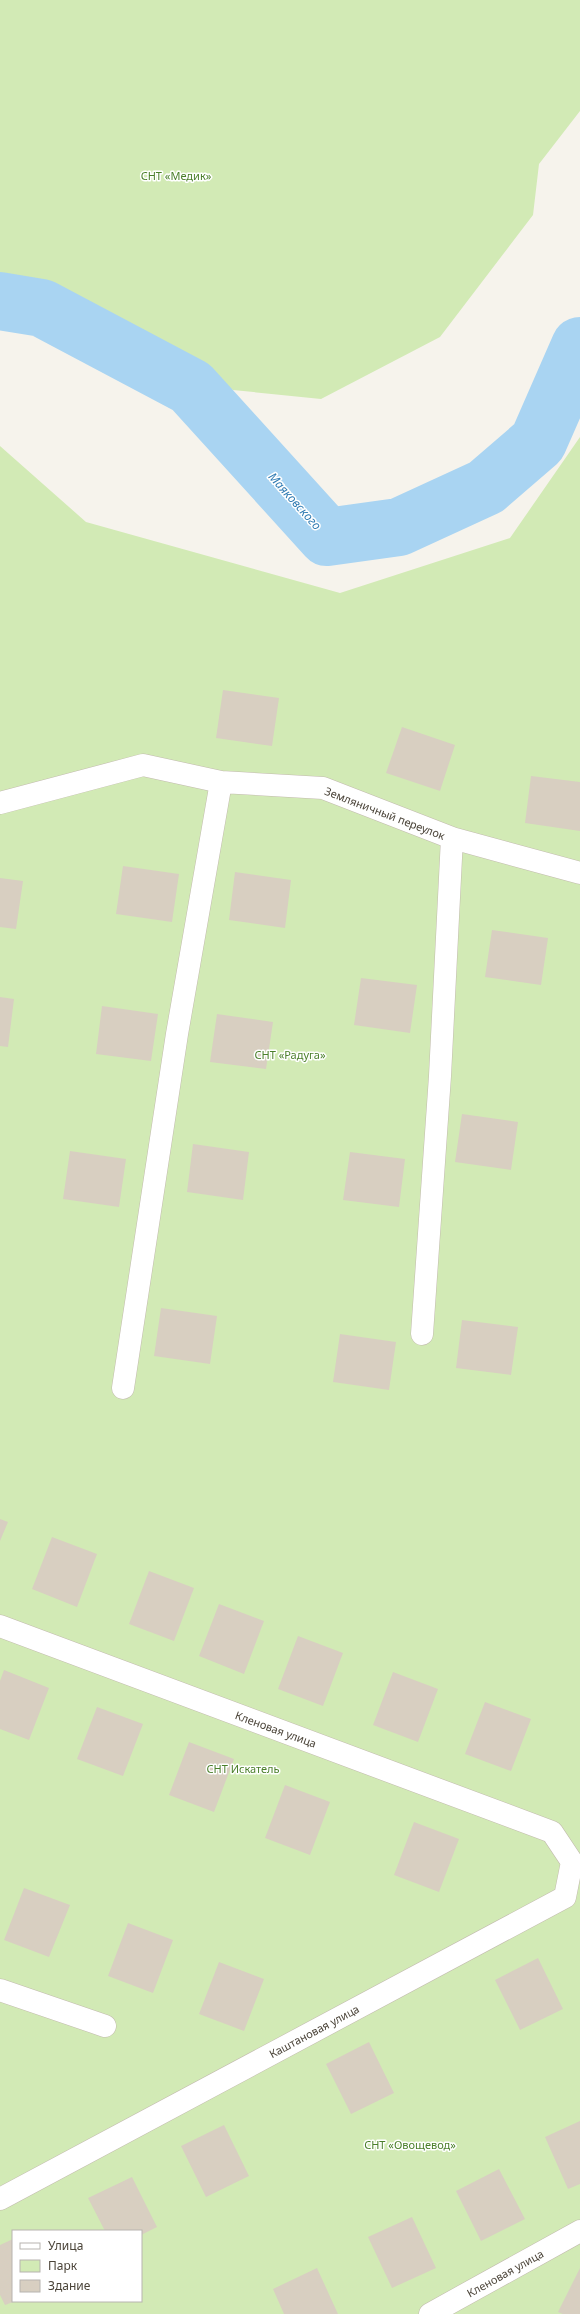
<svg xmlns="http://www.w3.org/2000/svg" width="580" height="2314" font-family="'Noto Sans',sans-serif">
<rect width="100%" height="100%" fill="#f6f3ec"/>
<path fill="#d2eab5" fill-rule="evenodd" d="M0,0H580V111L539,164L533,215L440,337L321,399L233,390L171,351L92,361L0,292Z
M580,437V2314H0V446L86,522L340,593L510,538ZM13,2231H141V2301H13Z"/>
<g fill="none" stroke-linecap="round" stroke-linejoin="round">
<path stroke="#a9d4f2" stroke-width="58" d="M0,301L42,308L191,387L327,537L399,527L486,487L538,442L580,346"/>
</g>
<path fill="#d8cfc1" d="M223,690L279,698L272,746L216,738Z
M402,727L455,745L440,791L386,773Z
M531,776L580,782V831L525,823Z
M123,866L179,874L172,922L116,914Z
M235,872L291,880L285,928L229,920Z
M0,878L23,881L16,929L0,927Z
M492,930L548,938L541,985L485,977Z
M361,978L417,985L410,1033L354,1025Z
M0,997L14,999L8,1047L0,1046Z
M102,1006L158,1014L151,1061L96,1054Z
M217,1014L273,1022L266,1069L210,1062Z
M462,1114L518,1122L511,1170L455,1162Z
M193,1144L249,1152L243,1200L187,1192Z
M70,1151L126,1159L119,1207L63,1199Z
M350,1152L405,1159L399,1207L343,1200Z
M161,1308L217,1316L210,1364L154,1356Z
M462,1320L518,1327L511,1375L456,1368Z
M340,1334L396,1342L389,1390L333,1382Z
M0,1519L8,1522L0,1541Z
M52,1537L97,1554L77,1607L32,1589Z
M149,1571L194,1588L174,1641L129,1624Z
M219,1604L264,1621L244,1674L199,1656Z
M298,1636L343,1653L323,1706L278,1689Z
M4,1670L49,1688L29,1740L0,1729V1681Z
M393,1672L438,1689L418,1742L373,1725Z
M485,1702L531,1719L511,1771L465,1754Z
M97,1707L143,1724L123,1776L77,1759Z
M189,1742L234,1759L214,1812L169,1795Z
M285,1785L330,1802L310,1855L265,1838Z
M414,1822L459,1839L439,1892L394,1875Z
M24,1888L70,1905L49,1957L4,1940Z
M128,1923L173,1940L153,1993L108,1976Z
M538,1958L563,2009L520,2030L495,1980Z
M219,1962L264,1979L244,2031L199,2014Z
M369,2042L394,2093L351,2114L326,2064Z
M580,2121V2184L568,2189L545,2137Z
M224,2125L249,2176L206,2197L181,2146Z
M499,2169L525,2219L481,2241L456,2191Z
M132,2177L157,2227L141,2235V2231H105L88,2198Z
M412,2217L436,2268L392,2288L368,2237Z
M13,2239V2302L5,2305L0,2295V2245Z
M317,2268L338,2314H284L273,2289Z
M580,2268V2314H563L558,2312Z"/>
<g fill="none" stroke-linecap="round" stroke-linejoin="round">
<defs>
<path id="minor" d="M0,803L143,765L221,782L323,788L452,838L580,873
M422,1334L440,1076L452,838
M123,1388L177,1034L221,782
M0,1626L552,1832L572,1862L565,1897L0,2199
M0,1990L105,2026
M430,2314L580,2231"/>
</defs>
<use href="#minor" stroke="#c2bbae" stroke-width="23"/>
<use href="#minor" stroke="#fff" stroke-width="22"/>
</g>
<g text-anchor="middle" dominant-baseline="central" stroke-width="3" stroke-linejoin="round" paint-order="stroke">
<g font-size="11" fill="#4a7f2a" stroke="#fff">
<text x="176" y="175">СНТ «Медик»</text>
<text x="290" y="1054">СНТ «Радуга»</text>
<text x="243" y="1768">СНТ Искатель</text>
<text x="410" y="2144">СНТ «Овощевод»</text>
</g>
<g font-size="11" fill="#4b4439" stroke="#fff">
<text transform="translate(385 813) rotate(21)">Земляничный переулок</text>
<text transform="translate(276 1729) rotate(20)">Кленовая улица</text>
<text transform="translate(314 2031) rotate(-28)">Каштановая улица</text>
<text transform="translate(505 2273) rotate(-29)">Кленовая улица</text>
</g>
<g font-size="12" font-style="italic" fill="#2e7ab2" stroke="#fff">
<text transform="translate(295 501) rotate(48)">Маяковского</text>
</g>
</g>
<rect x="12" y="2230" width="130" height="72" fill="#ffffff" stroke="#b7b4b0"/>
<rect x="20" y="2243" width="20" height="6" fill="#ffffff" stroke="#b7b4b0"/>
<text x="48" y="2250" font-size="12" fill="#4b4439">Улица</text>
<rect x="20" y="2260" width="20" height="12" fill="#d2eab5" stroke="#b7b4b0"/>
<text x="48" y="2270" font-size="12" fill="#4b4439">Парк</text>
<rect x="20" y="2280" width="20" height="12" fill="#d8cfc1" stroke="#b7b4b0"/>
<text x="48" y="2290" font-size="12" fill="#4b4439">Здание</text>
</svg>
